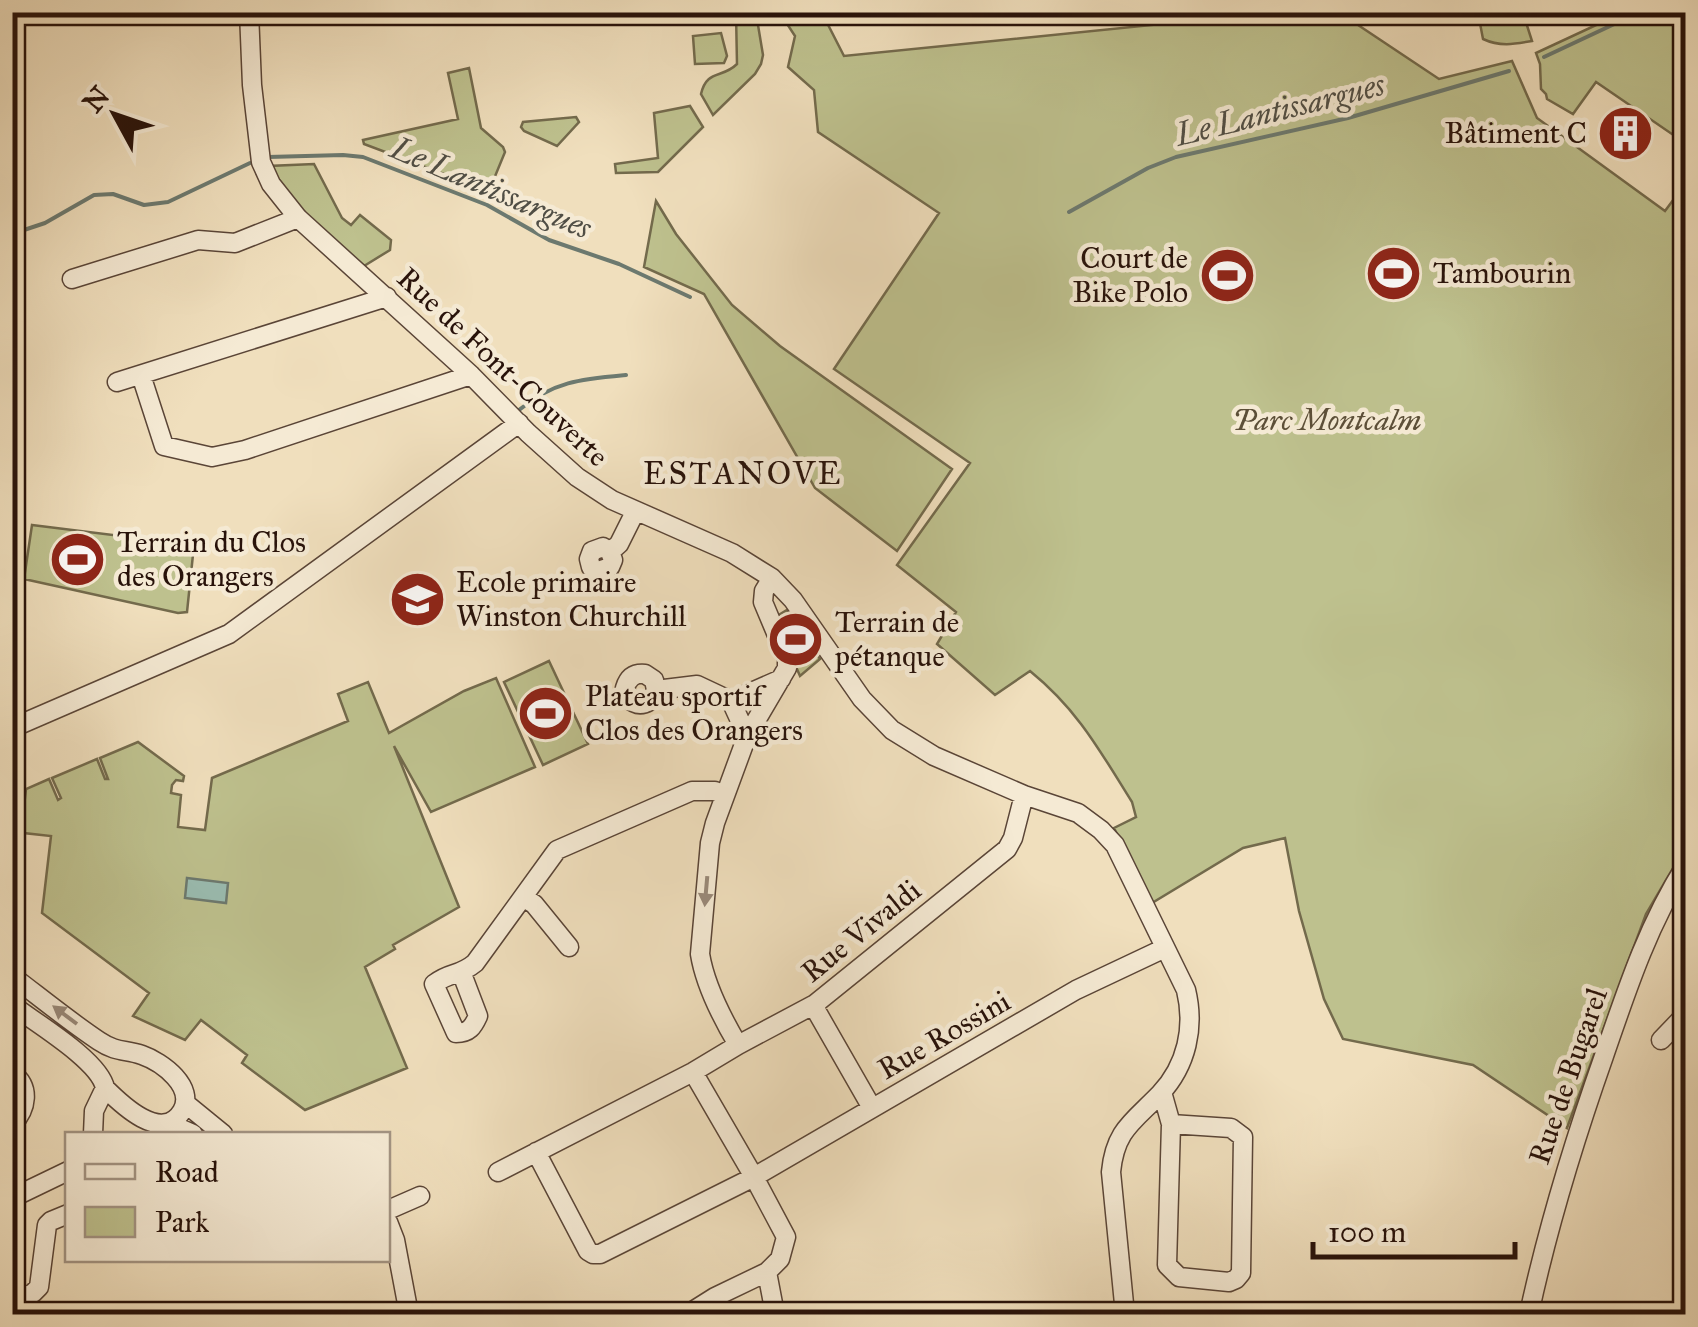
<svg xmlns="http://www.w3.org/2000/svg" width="1698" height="1327" font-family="'IM FELL Great Primer',serif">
<rect width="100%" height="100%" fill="#f0dfbd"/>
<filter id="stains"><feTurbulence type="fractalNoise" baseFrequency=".002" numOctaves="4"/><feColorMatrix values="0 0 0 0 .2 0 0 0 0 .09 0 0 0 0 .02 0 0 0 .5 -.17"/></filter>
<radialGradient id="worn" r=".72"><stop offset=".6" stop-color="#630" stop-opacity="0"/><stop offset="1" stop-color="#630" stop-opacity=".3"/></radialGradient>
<path fill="#bec18e" stroke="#736a4c" stroke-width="2.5" d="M1325,12L1330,16L1333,13H1340L1439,79L1512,61L1537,118L1665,211L1685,184V848L1646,914L1567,1128L1473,1065L1343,1039L1324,999L1299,911L1285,838L1243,848L1152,903L1114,828L1136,817L1132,802C1100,751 1078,710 1030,671L995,695L937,644L956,612L897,565L970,463L834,369L939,213L818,132L814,90L788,67L795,36L780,13H822L844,56L1231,17L1230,13Z
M1624,12L1685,13V143L1596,82L1573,114L1547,99L1546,94L1541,89L1540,64L1536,53Z
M736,13H756L763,55L761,64L755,74L713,115L701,94C707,69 722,79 737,64Z
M1478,13H1523L1532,41C1515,44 1500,47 1483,39Z
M721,33L727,56L724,63L695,64L693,36Z
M469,68L481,128L503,147L505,152L489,191L364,144L363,140L458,119L448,73Z
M690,106L703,127L658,172L616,173L615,164L658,158L654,113Z
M576,117L579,122L557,146L524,131L521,127L523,122Z
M314,164L342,218L351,225L360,215L391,240L390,250L364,266L334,242L290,199L269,166Z
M656,201L676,234L732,305L780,346L952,469L897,551L815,488L704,294L644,267Z
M32,525L194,545L187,612L178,613L24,579Z
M787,610L820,659L800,676L776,621L777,616Z
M549,661L588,744L543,765L504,682Z
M496,678L535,767L431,812L394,746L459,907L393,945L395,949L365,967L407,1068L305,1110L242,1063L247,1055L201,1020L185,1040L133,1016L149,993L42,913L51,836L24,833L23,815L26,789L49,779L58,800L61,798L52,778L97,759L105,779H108L100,758L138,742L184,776L183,781L176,780L172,785L171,793L181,795L178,827L205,830L212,778L348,721L338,694L368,682L389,733L464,691Z"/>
<path fill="#9abdb2" stroke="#6c796f" stroke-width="2.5" d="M187,878L228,883L226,903L185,898Z"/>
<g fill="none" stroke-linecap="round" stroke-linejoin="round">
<path stroke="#6c796f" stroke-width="4" d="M1544,57L1640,12
M268,157L343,155L363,157L487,205L549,240L619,264L690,297
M1069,212L1148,168L1176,157L1348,118L1509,71
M12,234L45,223L94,195L113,194L144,205L168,202L250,163
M519,410C554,381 582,379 626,375"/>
<defs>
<path id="street" d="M249,12L252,85L261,162L271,184L298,218L471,375L528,433L577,477L612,500L732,553L772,578L793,600L862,699L892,730L934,756L1024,795L1078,813L1101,830L1115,845L1186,990C1195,1027 1187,1065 1160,1094C1133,1122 1115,1130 1111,1172L1125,1314
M72,279L198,240L235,243L298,218
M141,375L164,446L212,457L245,450L471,375
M117,382L387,297
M610,552L603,547L592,551L589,559L591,567L598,571L610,567L613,560L610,552L619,544L635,512
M656,690L654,680L645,674C634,673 628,678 625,688L628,698C639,709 652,704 656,690L697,685L731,701L747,736
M731,701L781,679
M12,728L229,634L519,423
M524,898L534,904L569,947
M462,974L478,1016C473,1027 469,1033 456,1033L434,984C451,971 458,977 475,963L557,850L692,791H715L724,795
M12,976C41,998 69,1021 99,1041C117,1053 125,1049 142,1055C162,1062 196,1087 182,1111C162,1144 121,1104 105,1088C100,1061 36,1023 12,1005
M815,1004L817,1012L872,1108
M1661,1040L1686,1014
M738,1045C722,1018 705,985 700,954L710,843L715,823L747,736L787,668V659L763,602L764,591L772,578
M12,1073C31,1087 27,1109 12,1125
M1162,1092L1171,1124L1167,1265L1179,1277L1229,1282L1236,1279L1241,1273L1243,1137L1231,1128L1171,1124
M185,1103L223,1134
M168,1123L193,1134
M93,1134L94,1111L105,1088
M536,1152L588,1251L593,1254H600L754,1177L1076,990L1165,948
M498,1172L693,1072L738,1045L815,1004L1007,849L1013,838L1024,795
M12,1198L68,1171
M388,1210L420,1196
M388,1222L395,1240L409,1314
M767,1272L775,1314
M12,1302L33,1293L39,1287L47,1225L51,1221L68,1214
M688,1314L715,1297L767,1272L780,1259L786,1237L754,1177L693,1072
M1529,1314C1548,1226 1574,1141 1604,1056C1627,989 1648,925 1686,865"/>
</defs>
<use href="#street" stroke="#5a4537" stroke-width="21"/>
<use href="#street" stroke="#f5ead4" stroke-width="18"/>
</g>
<defs><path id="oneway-solid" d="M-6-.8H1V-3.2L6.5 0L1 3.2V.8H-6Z" transform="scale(2.5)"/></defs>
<g fill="#998979">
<use href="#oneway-solid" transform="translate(706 891) rotate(95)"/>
<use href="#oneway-solid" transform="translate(65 1015) rotate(-143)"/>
</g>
<defs>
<symbol id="building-disc" viewBox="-11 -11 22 22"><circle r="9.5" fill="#8f2418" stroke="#f5ead4"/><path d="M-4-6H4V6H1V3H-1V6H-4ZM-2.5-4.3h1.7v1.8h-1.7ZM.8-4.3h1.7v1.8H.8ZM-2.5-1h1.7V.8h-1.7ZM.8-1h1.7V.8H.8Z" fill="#fff"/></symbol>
<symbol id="stadium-disc" viewBox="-11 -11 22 22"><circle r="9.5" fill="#8f2418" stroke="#f5ead4"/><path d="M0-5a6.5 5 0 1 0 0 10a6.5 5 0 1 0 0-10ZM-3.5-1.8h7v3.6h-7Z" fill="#fff"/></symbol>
<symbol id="school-disc" viewBox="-11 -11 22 22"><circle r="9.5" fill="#8f2418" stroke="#f5ead4"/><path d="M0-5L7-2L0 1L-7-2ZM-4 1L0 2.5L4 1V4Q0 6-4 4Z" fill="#fff"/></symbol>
</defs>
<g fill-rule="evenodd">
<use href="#building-disc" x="1594" y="102" width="63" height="63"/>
<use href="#stadium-disc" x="1362" y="242" width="63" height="63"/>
<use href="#stadium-disc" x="1196" y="244" width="63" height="63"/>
<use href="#stadium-disc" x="46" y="528" width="63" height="63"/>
<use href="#school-disc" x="386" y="568" width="63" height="63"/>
<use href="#stadium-disc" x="764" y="608" width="63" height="63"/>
<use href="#stadium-disc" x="514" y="682" width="63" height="63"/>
</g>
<g text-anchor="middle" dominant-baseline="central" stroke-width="9" stroke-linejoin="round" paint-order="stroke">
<g font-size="30" fill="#28120a" stroke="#f5ead4" text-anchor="start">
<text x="1587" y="133" text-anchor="end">Bâtiment C</text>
<text x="1188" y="258" text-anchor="end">Court de<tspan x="1188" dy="34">Bike Polo</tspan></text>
<text x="1433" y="273">Tambourin</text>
<text x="117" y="542">Terrain du Clos<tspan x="117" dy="34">des Orangers</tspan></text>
<text x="456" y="582">Ecole primaire<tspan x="456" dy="34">Winston Churchill</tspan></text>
<text x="835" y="622">Terrain de<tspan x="835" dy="34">pétanque</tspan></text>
<text x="585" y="696">Plateau sportif<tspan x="585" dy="34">Clos des Orangers</tspan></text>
</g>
<g font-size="30" fill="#28120a" stroke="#f5ead4">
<text transform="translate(503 367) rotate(43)">Rue de Font-Couverte</text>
<text transform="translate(861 931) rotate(-39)">Rue Vivaldi</text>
<text transform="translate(944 1035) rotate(-30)">Rue Rossini</text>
<text transform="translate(1568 1076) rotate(-71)">Rue de Bugarel</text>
</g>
<g font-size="30" font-style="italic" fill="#5c4f38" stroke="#f5ead4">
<text x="1327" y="420">Parc Montcalm</text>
</g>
<g font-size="32" font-style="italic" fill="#504e45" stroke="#f5ead4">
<text transform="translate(1280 110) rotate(-14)">Le Lantissargues</text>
<text transform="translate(491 188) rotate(23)">Le Lantissargues</text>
</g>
<g font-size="32" letter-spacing="2.5" fill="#28120a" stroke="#f5ead4">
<text x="743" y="473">ESTANOVE</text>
</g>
</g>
<rect width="1698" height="1327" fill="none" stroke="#f0dfbd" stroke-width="50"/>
<rect x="15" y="15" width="1668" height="1297" fill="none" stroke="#28120a" stroke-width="5"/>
<rect x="25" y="25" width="1648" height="1277" fill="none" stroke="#28120a" stroke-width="2.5"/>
<rect x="65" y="1132" width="325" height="130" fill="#f5ead4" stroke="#a39483" stroke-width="2.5"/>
<rect x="85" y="1164" width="50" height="15" fill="#f5ead4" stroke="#a39483" stroke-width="2.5"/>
<text x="155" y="1182" font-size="30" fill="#28120a">Road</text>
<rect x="85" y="1207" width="50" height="30" fill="#bec18e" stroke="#a39483" stroke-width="2.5"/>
<text x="155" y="1232" font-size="30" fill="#28120a">Park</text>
<g transform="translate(115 115) rotate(310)" stroke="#f5ead4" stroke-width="8" paint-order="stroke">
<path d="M0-8L18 38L0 25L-18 38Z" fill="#28120a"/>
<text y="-15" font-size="28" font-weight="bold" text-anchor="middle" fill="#28120a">N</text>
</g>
<path d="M1313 1242v15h202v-15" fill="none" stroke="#28120a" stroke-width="5"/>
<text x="1328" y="1242" font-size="30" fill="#28120a" stroke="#f5ead4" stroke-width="8" paint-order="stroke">100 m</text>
<rect width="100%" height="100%" filter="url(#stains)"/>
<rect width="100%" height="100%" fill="url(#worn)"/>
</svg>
